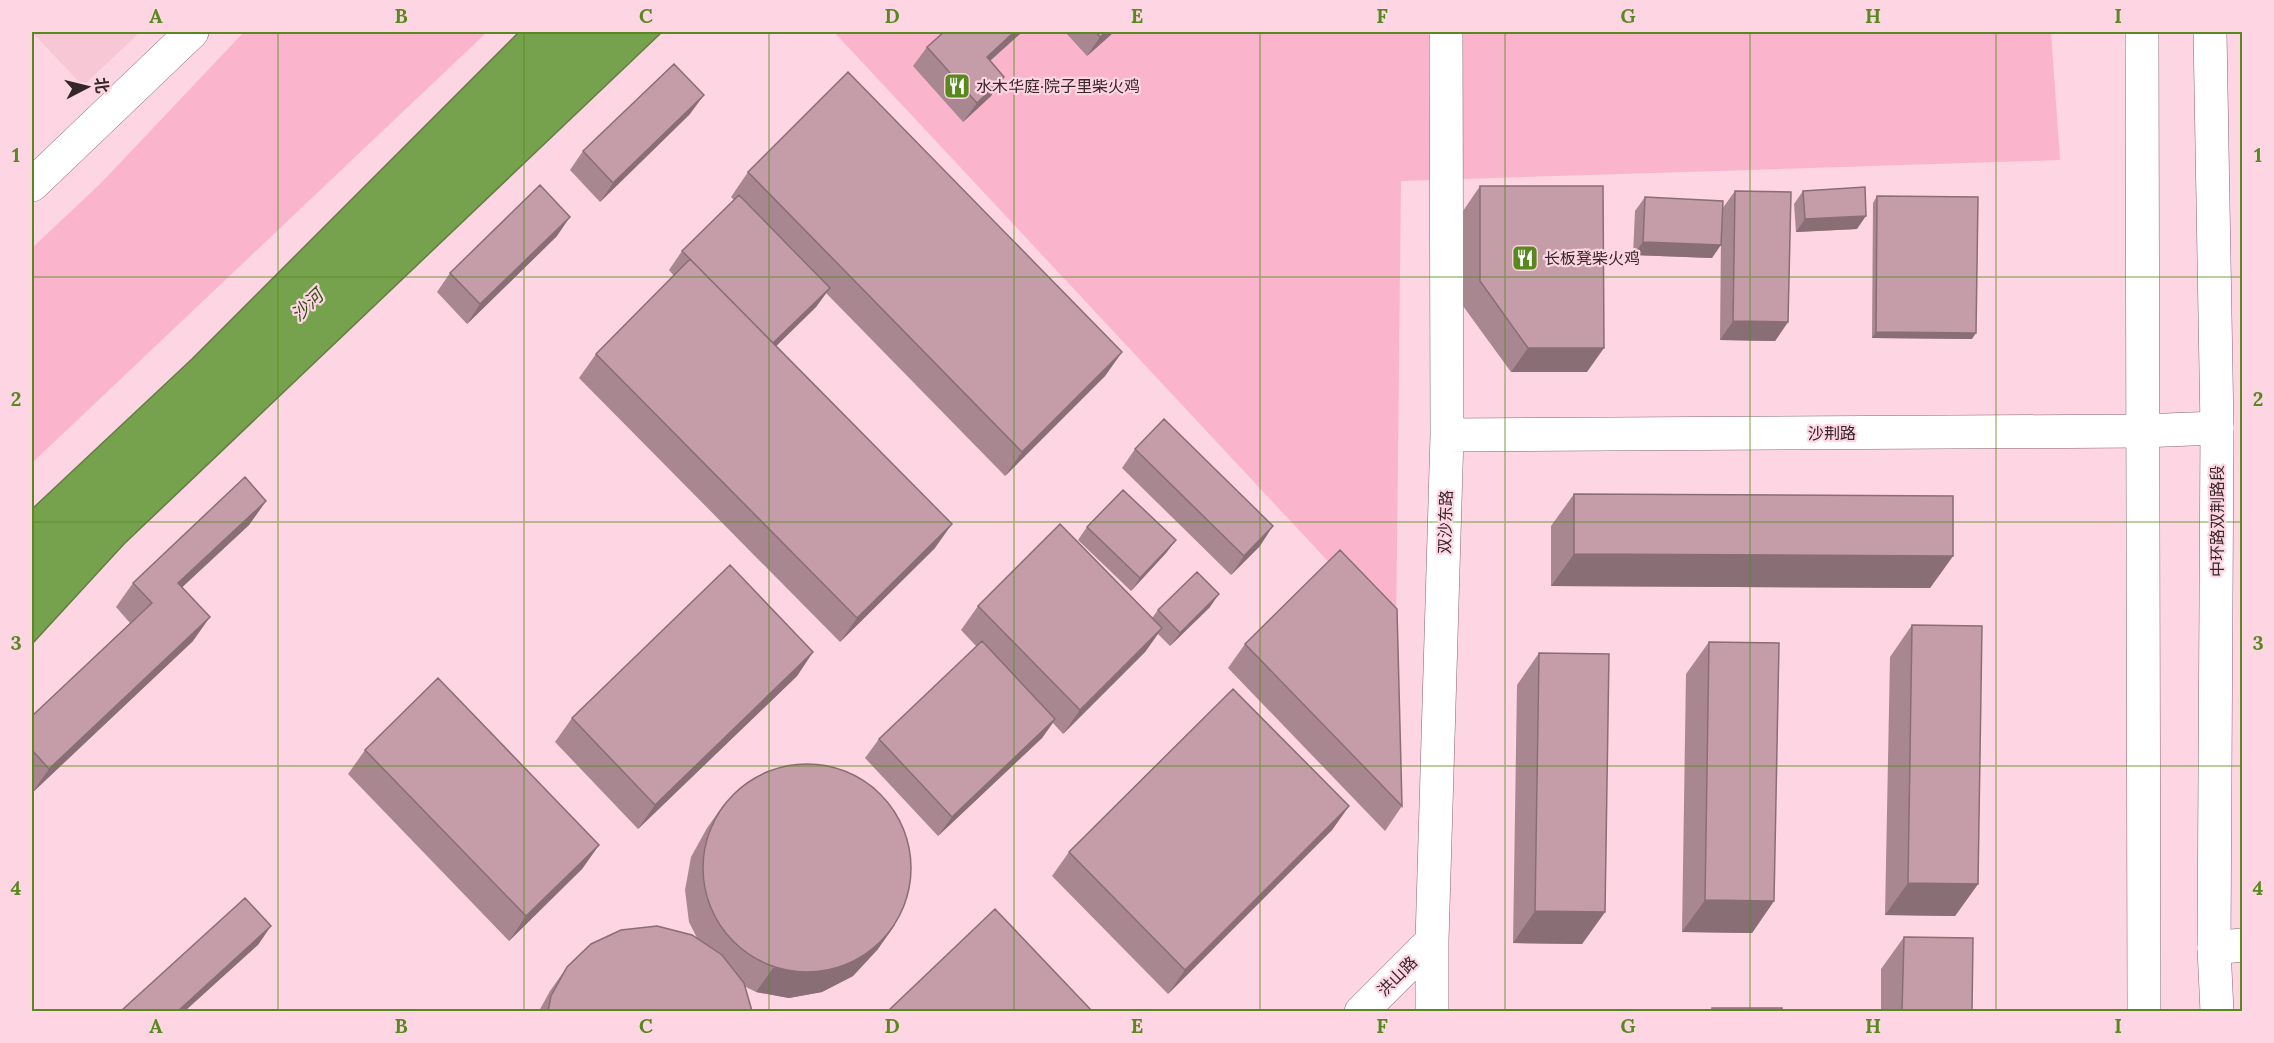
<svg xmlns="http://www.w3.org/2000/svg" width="2274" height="1043" font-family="Lora,'Noto Sans SC',serif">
<rect width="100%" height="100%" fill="#fed5e2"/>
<path fill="#f7c7d6" d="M32,32H140L83,86Z"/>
<path fill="#fab4cb" d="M244,32H487L32,463V248L101,183Z
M834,32H2051L2060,160L1401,181L1396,634Z"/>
<path fill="#76a24e" stroke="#627d43" stroke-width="1.5" d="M519,32H662L124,544L32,644V509L192,359Z"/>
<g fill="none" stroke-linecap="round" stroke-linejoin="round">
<defs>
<path id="minor" d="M32,185L192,32
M1447,435L2141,431L2217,428
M2214,948L2242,945
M1361,1012L1432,941
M1432,1012V941L1447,435L1446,32"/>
<path id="major" d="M2142,32L2144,1012
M2210,32L2217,428L2214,948L2217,1012"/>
</defs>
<use href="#minor" stroke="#886470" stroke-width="34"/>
<use href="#major" stroke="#886470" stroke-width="34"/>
<use href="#minor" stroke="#fff" stroke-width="33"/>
<use href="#major" stroke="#fff" stroke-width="33"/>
</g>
<path fill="#a98791" d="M944,32H1022L990,61L991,96L963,122L913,66L927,47Z
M1065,32H1114L1087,56Z
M690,114L600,202L570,170L583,151Z
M748,172L1122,352L1105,376L1005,476L826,293L816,307L776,346L935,548L840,642L579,378L596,354L674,276L669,270L682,251L734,200L731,197Z
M1480,186L1587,372H1511L1463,306V211Z
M1735,191L1788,322L1775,341L1720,340L1721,235L1712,258L1633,255L1635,211L1645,197L1722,209Z
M1803,191L1857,229L1796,232L1794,204Z
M1877,196L1972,339L1872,338L1873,203Z
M557,236L467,324L437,292L450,273Z
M1135,449L1260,546L1231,575L1122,468Z
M1574,494L1953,556L1930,588L1551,586V526Z
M266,501L249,525L182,587L193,641L32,793V716L130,623L116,607L133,583Z
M1087,527L1176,540L1166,553L1131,591L1078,540Z
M978,606L1152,618L1158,610L1210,607L1170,646L1158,634L1145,652L1063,734L1053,723L1042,738L938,836L865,758L879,739L977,647L961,630Z
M1912,625L1978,884L1955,916L1885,915L1890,657Z
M1709,642L1774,901L1752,933L1682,932L1686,674Z
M1245,644L1402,806L1385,831L1228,668Z
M813,652L797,676L638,829L555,742L572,718Z
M1539,653L1605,912L1582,944L1513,943L1517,685Z
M365,750L599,845L582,869L509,941L348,774Z
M724,804L878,949L853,976L822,992L789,998L756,992L744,986L752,1011H539L550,991L567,967L697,938L689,922L685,890L691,857L707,828Z
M1349,806L1332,830L1168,994L1052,876L1069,852Z
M1904,937L1972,1011H1881V969Z"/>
<path fill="#896e76" d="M1014,32H1022L973,76L987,57Z
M1106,32H1114L1087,56L1100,37Z
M1004,77L991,96L963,122L977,103Z
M704,95L690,114L600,202L613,183Z
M1866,216L1857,229L1796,232L1805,219Z
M570,217L557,236L467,324L480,304Z
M1643,242L1721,245L1712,258L1633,255Z
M830,288L816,307L759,363L772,344Z
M1733,321L1788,322L1775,341L1720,340Z
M1876,332L1976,333L1972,339L1872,338Z
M1528,348H1604L1587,372H1511Z
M1122,352L1105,376L1005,476L1022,452Z
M266,501L249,525L161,607L178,583Z
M952,524L935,548L840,642L857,618Z
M1273,526L1260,546L1231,575L1244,556Z
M1176,540L1166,553L1131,591L1140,578Z
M1574,554L1953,556L1930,588L1551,586Z
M1219,594L1210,607L1170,646L1180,633Z
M210,617L193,641L32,793L49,769Z
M1162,628L1145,652L1063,734L1080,710Z
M813,652L797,676L638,829L655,805Z
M1055,719L1042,738L938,836L952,817Z
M1349,806L1332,830L1168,994L1185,970Z
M599,845L582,869L509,941L526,916Z
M1908,883L1978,884L1955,916L1885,915Z
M1705,900L1774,901L1752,933L1682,932Z
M1535,911L1605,912L1582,944L1513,943Z
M895,925L878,949L853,976L822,992L789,998L756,992L773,968Z
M271,926L258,945L185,1011H178Z"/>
<path fill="#c49da9" stroke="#896e76" stroke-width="1.5" d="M944,32H1014L987,57L1004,77L977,103L927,47Z
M1096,32H1106L1100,37Z
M674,64L704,95L613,183L583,151Z
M848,72L1122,352L1022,452L748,172Z
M540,185L570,217L480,304L450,273Z
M1480,186H1603L1604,348H1528L1480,281Z
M1865,187L1866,216L1805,219L1803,191Z
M1735,191L1791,192L1788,322L1733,321Z
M739,195L830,288L773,343L682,251Z
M1877,196L1978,197L1976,333L1876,332Z
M1645,197L1723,201L1721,245L1643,242Z
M690,259L952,524L857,618L596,354Z
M1164,419L1273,526L1244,556L1135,449Z
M245,477L266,501L178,583L210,617L49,769L32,750V716L152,603L133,583Z
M1123,490L1176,540L1140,578L1087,527Z
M1574,494L1953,496V556L1574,554Z
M1060,524L1162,628L1080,710L978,606Z
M1340,550L1397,609L1402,806L1245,644Z
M730,565L813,652L655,805L572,718Z
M1197,572L1219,594L1180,633L1158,610Z
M1912,625L1982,626L1978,884L1908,883Z
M982,641L1055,719L952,817L879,739Z
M1709,642L1779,643L1774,901L1705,900Z
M1539,653L1609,654L1605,912L1535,911Z
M438,678L599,845L526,916L365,750Z
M1233,689L1349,806L1185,970L1069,852Z
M703 868a104 104 0 1 1 208 0a104 104 0 1 1-208 0Z
M245,898L271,926L178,1011H123L122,1010Z
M995,909L1092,1011H888Z
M657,926L692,935L722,955L744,983L752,1011H548L551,996L567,967L591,944L621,930Z
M1904,937L1973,938L1972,1011H1902Z
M1712,1008H1782V1011H1712Z"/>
<path fill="none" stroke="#57891e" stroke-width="1.5" stroke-opacity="0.55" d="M278,32V1012M524,32V1012M769,32V1012M1014,32V1012M1260,32V1012M1505,32V1012M1750,32V1012M1996,32V1012M32,277H2242M32,522H2242M32,766H2242"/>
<defs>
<symbol id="restaurant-square" viewBox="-11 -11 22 22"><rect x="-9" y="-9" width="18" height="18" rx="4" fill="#57891e" stroke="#fed5e2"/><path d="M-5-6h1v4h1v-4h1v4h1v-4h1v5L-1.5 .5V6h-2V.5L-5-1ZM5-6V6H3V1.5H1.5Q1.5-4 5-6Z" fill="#fff"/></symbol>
</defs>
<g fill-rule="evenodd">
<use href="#restaurant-square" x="942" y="71" width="30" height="30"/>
<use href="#restaurant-square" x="1510" y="243" width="30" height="30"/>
</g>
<g text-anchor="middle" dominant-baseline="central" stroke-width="4.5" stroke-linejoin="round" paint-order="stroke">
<g font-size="16" fill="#35262a" stroke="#fed5e2" text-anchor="start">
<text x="976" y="86">水木华庭·院子里柴火鸡</text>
<text x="1544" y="258">长板凳柴火鸡</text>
</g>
<g font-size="16" fill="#35262a" stroke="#fed5e2">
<text x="1832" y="433">沙荆路</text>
<text transform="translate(2217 521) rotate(-90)">中环路双荆路段</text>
<text transform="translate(1445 522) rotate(-88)">双沙东路</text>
<text transform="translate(1397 976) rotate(-45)">洪山路</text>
</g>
<g font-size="18" font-style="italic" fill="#304d12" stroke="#fed5e2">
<text transform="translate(307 305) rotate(-44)">沙河</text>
</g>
</g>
<rect width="2274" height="1043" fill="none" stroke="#fed5e2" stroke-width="66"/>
<g transform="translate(87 87) rotate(83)" stroke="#fed5e2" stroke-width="4.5" paint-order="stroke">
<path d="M0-4.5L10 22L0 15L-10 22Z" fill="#35262a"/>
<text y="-9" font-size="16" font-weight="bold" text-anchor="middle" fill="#35262a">北</text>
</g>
<rect x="33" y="33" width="2208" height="977" fill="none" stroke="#57891e" stroke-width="2"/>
<g font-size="20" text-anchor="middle" font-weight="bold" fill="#57891e">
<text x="156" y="23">A</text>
<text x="401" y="23">B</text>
<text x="646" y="23">C</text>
<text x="892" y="23">D</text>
<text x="1137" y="23">E</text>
<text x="1382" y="23">F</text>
<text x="1628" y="23">G</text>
<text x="1873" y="23">H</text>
<text x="2118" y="23">I</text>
<text x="16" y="162">1</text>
<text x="2258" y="162">1</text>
<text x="16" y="406">2</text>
<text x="2258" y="406">2</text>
<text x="16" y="650">3</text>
<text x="2258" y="650">3</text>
<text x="16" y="895">4</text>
<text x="2258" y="895">4</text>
<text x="156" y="1033">A</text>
<text x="401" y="1033">B</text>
<text x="646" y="1033">C</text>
<text x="892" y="1033">D</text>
<text x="1137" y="1033">E</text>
<text x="1382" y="1033">F</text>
<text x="1628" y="1033">G</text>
<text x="1873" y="1033">H</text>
<text x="2118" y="1033">I</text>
</g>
</svg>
